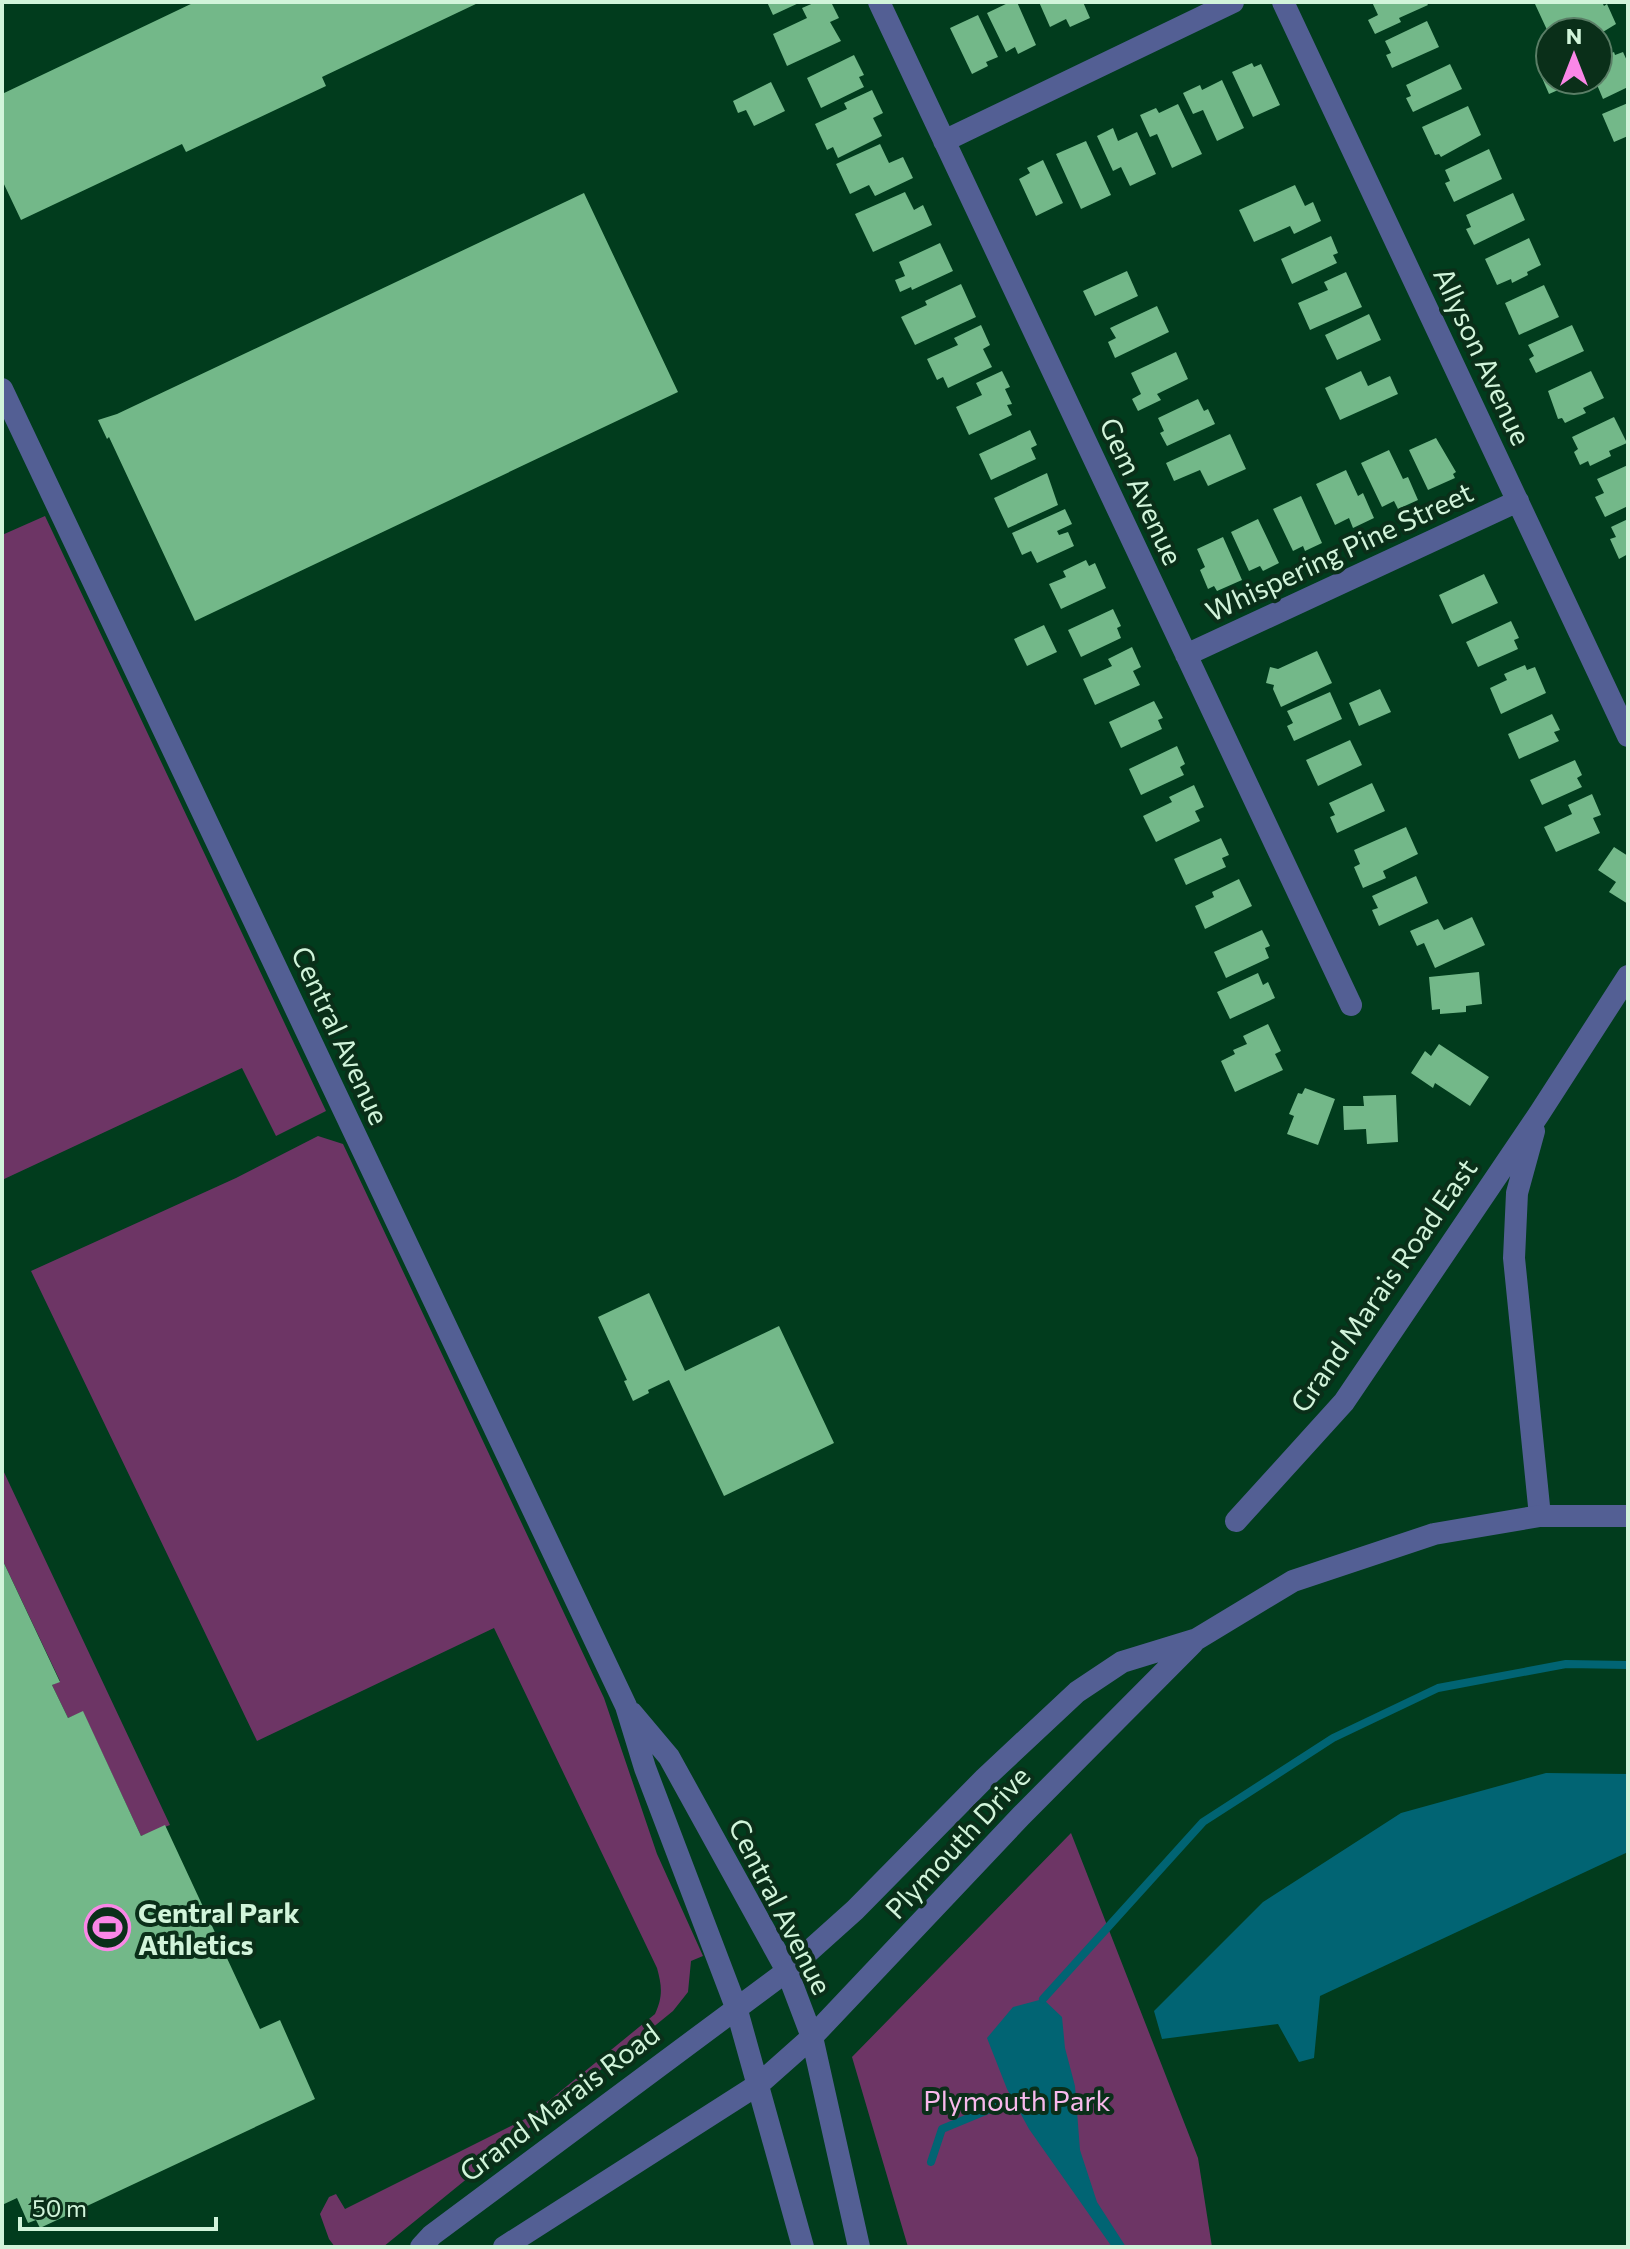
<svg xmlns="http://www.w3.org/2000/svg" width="1630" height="2249" font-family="Commissioner,sans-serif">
<rect width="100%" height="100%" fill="#013c1d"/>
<path fill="#6d3565" d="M45,516L326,1111L276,1136L242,1068L2,1180V535Z
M318,1136L343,1144L604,1698L657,1854L703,1956L691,1961L688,1992L673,2011L383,2247H335L329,2239L320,2214L329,2197L336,2194L345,2209L529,2117L655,2014C663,1997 662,1986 657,1968L494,1628L257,1741L31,1271L236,1178Z
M2,1468L170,1825L141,1836L83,1712L68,1718L52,1685L60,1681L2,1559Z
M1071,1833L1198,2158L1212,2247H908L852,2057Z"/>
<path fill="#016473" d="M1546,1773L1628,1774V1852L1320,1996L1314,2058L1299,2062L1278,2024L1162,2039L1154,2011L1263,1902L1401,1813Z
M1043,1999L1062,2017L1065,2048L1075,2086L1080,2150L1097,2202L1126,2247H1112L1029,2129L1007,2089L987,2038L1013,2007Z"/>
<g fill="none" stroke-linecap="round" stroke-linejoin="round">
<path stroke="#016473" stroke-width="8" d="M1043,1999L1203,1822L1333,1738L1438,1688L1566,1664L1628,1665
M931,2162L942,2129L1012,2100"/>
</g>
<path fill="#73b889" d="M195,2H480L322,77L326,86L186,152L182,144L21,220L2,180V94Z
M767,2H801L773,15Z
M816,2H831L839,18L830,22L841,41L787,66L773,34L807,18L802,8Z
M1010,2H1017L1036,45L1018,54L1015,47L1006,52L987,13Z
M1039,2H1083L1090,18L1070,27L1066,19L1050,27Z
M1372,2H1426L1428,5L1399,18L1401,22L1375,34L1368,20L1378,15Z
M1539,2H1602L1604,6L1607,4L1616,24L1598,35V32H1548L1535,4Z
M978,15L998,57L986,62L988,66L972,74L950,28Z
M1427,21L1439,47L1392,68L1386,55L1391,53L1385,41Z
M1614,52L1615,55L1623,52L1628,63L1626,71L1628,87L1603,99L1595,80H1598V59Z
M854,55L864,75L859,77L864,87L821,108L807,78Z
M1252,63L1254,67L1261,64L1280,105L1253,117L1232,72Z
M1450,64L1462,89L1413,112L1406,98L1411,96L1406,85Z
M1550,66V80H1581L1549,94L1539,71Z
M1222,80L1244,128L1217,141L1203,110L1193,114L1183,93L1200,85L1202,90Z
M771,82L785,111L754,126L746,110L738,113L733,101Z
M872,90L883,113L873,118L882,136L838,158L833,147L827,150L815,124L847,109L844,103Z
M1628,103V136L1614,142L1602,114Z
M1178,104L1202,154L1172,168L1157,134L1150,137L1140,115L1156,108L1159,113Z
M1468,106L1481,135L1441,157L1439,154L1435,155L1422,127Z
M1113,128L1118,141L1137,132L1156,174L1130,186L1121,167L1113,171L1097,136Z
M1086,141L1111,195L1081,209L1056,154Z
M880,144L889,163L903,157L913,178L875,196L869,185L850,194L836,164Z
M1489,149L1502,179L1454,202L1445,183L1450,181L1445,170Z
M1043,160L1063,203L1036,216L1019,179L1030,173L1027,168Z
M1295,185L1305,206L1313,202L1321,221L1294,234L1290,226L1254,242L1239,210Z
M905,192L914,210L923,205L932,225L873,252L855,214Z
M584,193L678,392L195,621L109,437L107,439L98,420L117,414Z
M1513,193L1525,220L1474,245L1466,229L1471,227L1466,215Z
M1331,236L1338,253L1333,255L1337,263L1292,284L1281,259Z
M1529,238L1541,265L1527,272L1528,275L1512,283L1511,279L1497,285L1485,259Z
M940,243L953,271L912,290L911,287L900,292L895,280L905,276L899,262Z
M1127,271L1138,296L1095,316L1083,291Z
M1346,272L1362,307L1310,330L1298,303L1328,290L1324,282Z
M961,284L976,317L915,345L901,317L927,305L925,301Z
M1544,285L1559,317L1519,335L1505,303Z
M1157,306L1169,332L1115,358L1108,342L1116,338L1110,328Z
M1369,314L1381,340L1337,360L1325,335Z
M981,325L990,345L983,349L992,367L948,388L943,377L937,380L927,359L958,345L954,338Z
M1572,325L1584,351L1536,373L1529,359L1534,356L1528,345Z
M1176,352L1188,379L1157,394L1161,400L1138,411L1132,399L1141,394L1131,373Z
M1002,371L1010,387L1005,389L1012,404L1007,405L1012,415L969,435L956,407L982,395L976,383Z
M1361,371L1368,386L1390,376L1398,394L1340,420L1325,388Z
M1591,371L1604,398L1583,408L1586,413L1565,423L1562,418L1558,419L1548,391Z
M1198,399L1204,411L1208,409L1215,424L1167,446L1160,433L1164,431L1158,418Z
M1614,417L1627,443L1609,451L1611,456L1590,466L1588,461L1580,465L1574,452L1578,449L1572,437Z
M1030,430L1037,445L1031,448L1036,459L991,480L979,454Z
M1230,434L1246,469L1208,486L1200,470L1174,481L1166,463Z
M1436,438L1456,472L1453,474L1455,478L1428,490L1409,450Z
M1389,450L1403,479L1408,477L1418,500L1398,509L1394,501L1382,507L1361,463Z
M1628,465V506L1605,517L1595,497L1604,493L1597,479Z
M1346,470L1358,496L1363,493L1374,518L1353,528L1349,518L1335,525L1316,484Z
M1047,473L1058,505L1008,528L994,498Z
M1301,496L1322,543L1305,551L1303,546L1293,551L1273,509Z
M1065,509L1072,524L1057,531L1059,535L1068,532L1074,546L1037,563L1031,551L1022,555L1012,533Z
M1258,519L1279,563L1263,571L1260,566L1249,571L1231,532Z
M1628,519V554L1619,559L1610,539L1616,537L1611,527Z
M1223,537L1242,580L1217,591L1214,586L1208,589L1200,570L1205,567L1197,549Z
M1086,560L1089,566L1095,563L1106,588L1061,609L1049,584L1066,577L1063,571Z
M1484,574L1498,603L1452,624L1439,595Z
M1113,609L1121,626L1117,628L1121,638L1081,657L1068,630Z
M1511,621L1519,638L1514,640L1518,649L1478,667L1466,642Z
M1044,625L1057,652L1027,666L1014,639Z
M1132,647L1141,667L1133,671L1140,685L1095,705L1083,679L1112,666L1108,659Z
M1317,651L1332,683L1281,707L1273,689L1274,685L1266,683L1270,667L1278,669Z
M1525,665L1527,670L1535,667L1546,693L1501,714L1490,688L1507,680L1504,674Z
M1380,689L1391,712L1359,726L1349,703Z
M1330,692L1342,719L1294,741L1287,726L1293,723L1287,711Z
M1154,701L1163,718L1158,720L1162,729L1121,748L1109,722Z
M1552,714L1560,730L1554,732L1559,741L1519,759L1508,734Z
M1350,740L1362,765L1318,786L1306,760Z
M1177,746L1185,764L1180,767L1184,775L1141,795L1129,769Z
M1575,760L1582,775L1577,778L1582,787L1542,805L1530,780Z
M1372,783L1385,811L1337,833L1330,817L1335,815L1329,803Z
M1194,785L1204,807L1195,811L1200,821L1156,842L1143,816L1172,802L1169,797Z
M1592,794L1601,815L1593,818L1600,833L1556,852L1544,827L1572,814L1568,805Z
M1406,827L1418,854L1383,871L1386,878L1363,888L1354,867L1360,864L1354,850Z
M1221,838L1229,855L1222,858L1226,867L1186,885L1174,859Z
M1614,847L1628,856V904L1609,892L1616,882L1598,870Z
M1416,876L1428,903L1379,926L1372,910L1378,908L1372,896Z
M1239,879L1252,906L1205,929L1195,906L1214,897L1212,892Z
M1472,917L1485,945L1435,968L1424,943L1417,946L1410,931L1438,919L1444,930Z
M1262,930L1270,946L1265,948L1269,958L1226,978L1214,952Z
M1479,972L1482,1004L1466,1006V1012L1440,1014V1009L1432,1010L1429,977Z
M1258,973L1263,985L1268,982L1275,998L1230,1019L1217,992Z
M1268,1024L1281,1051L1275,1054L1283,1070L1235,1092L1221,1061L1235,1054L1233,1050L1247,1044L1243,1036Z
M1439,1044L1489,1077L1470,1106L1435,1083L1433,1088L1411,1073L1425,1051L1431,1056Z
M1305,1088L1335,1099L1318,1145L1287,1134L1294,1116L1289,1114L1298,1093L1302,1094Z
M1396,1095L1398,1142L1367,1144L1366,1129L1344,1130L1343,1106H1364L1363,1096Z
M649,1293L685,1371L779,1326L834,1443L724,1496L669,1380L648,1390L649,1393L633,1401L624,1381L627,1380L598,1317Z
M2,1559L60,1682L52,1685L68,1718L83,1711L141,1836L165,1825L260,2029L280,2020L315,2099L40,2228L36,2220L28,2223L17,2198L2,2205Z"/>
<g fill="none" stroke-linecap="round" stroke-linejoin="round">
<path stroke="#535f94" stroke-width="22" d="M879,2L1351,1005
M1283,2L1628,736
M944,141L1233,2
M1186,655L1518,501
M1534,1131L1517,1193L1514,1258L1540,1516
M1236,1521L1344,1402L1539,1114L1628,976"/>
<path stroke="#535f94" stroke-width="22" d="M2,389L626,1706L645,1768L736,2007L803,2247
M632,1713L669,1757L787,1971L812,2037L859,2247
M421,2247L432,2235L787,1971L855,1910L985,1778L1077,1692L1122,1662L1197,1639L1293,1581L1434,1534L1540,1516H1628
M504,2247L759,2084L812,2037L1021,1816L1193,1643"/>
</g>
<defs>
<symbol id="stadium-ring" viewBox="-11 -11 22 22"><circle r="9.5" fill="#0a2f19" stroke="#fa87e7" stroke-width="1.5"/><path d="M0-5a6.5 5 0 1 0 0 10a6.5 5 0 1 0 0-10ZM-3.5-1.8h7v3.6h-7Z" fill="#fa87e7"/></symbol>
</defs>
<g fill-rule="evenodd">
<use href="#stadium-ring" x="82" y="1902" width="51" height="51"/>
</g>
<g text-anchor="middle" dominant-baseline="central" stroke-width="8" stroke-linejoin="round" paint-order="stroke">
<g font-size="28" fill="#d1f4da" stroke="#0a2f19">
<text transform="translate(1483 356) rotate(65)">Allyson Avenue</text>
<text transform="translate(1142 491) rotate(65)">Gem Avenue</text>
<text transform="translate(1339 551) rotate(-25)">Whispering Pine Street</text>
<text transform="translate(341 1035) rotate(65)">Central Avenue</text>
<text transform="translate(1383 1285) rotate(-55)">Grand Marais Road East</text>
<text transform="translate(957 1842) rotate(-47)">Plymouth Drive</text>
<text transform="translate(781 1906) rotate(63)">Central Avenue</text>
<text transform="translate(559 2102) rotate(-37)">Grand Marais Road</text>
</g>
<g font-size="28" font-weight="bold" fill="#d1f4da" stroke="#0a2f19" text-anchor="start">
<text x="138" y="1912">Central Park<tspan x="138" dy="32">Athletics</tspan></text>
</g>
<g font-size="28" fill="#f9b9ec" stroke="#0a2f19">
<text x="1017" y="2100">Plymouth Park</text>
</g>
</g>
<rect width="1630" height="2249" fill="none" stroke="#d1f4da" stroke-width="8"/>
<g transform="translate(1574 56)"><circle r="38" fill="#0a2f19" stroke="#5a7e66" stroke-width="2"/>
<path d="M0-6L14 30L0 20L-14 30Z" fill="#fa87e7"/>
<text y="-12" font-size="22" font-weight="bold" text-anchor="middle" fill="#d1f4da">N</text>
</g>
<path d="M20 2217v12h196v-12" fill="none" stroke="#d1f4da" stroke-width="4"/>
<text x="32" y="2217" font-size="24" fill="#d1f4da" stroke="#0a2f19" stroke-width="6" paint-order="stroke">50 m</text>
</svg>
